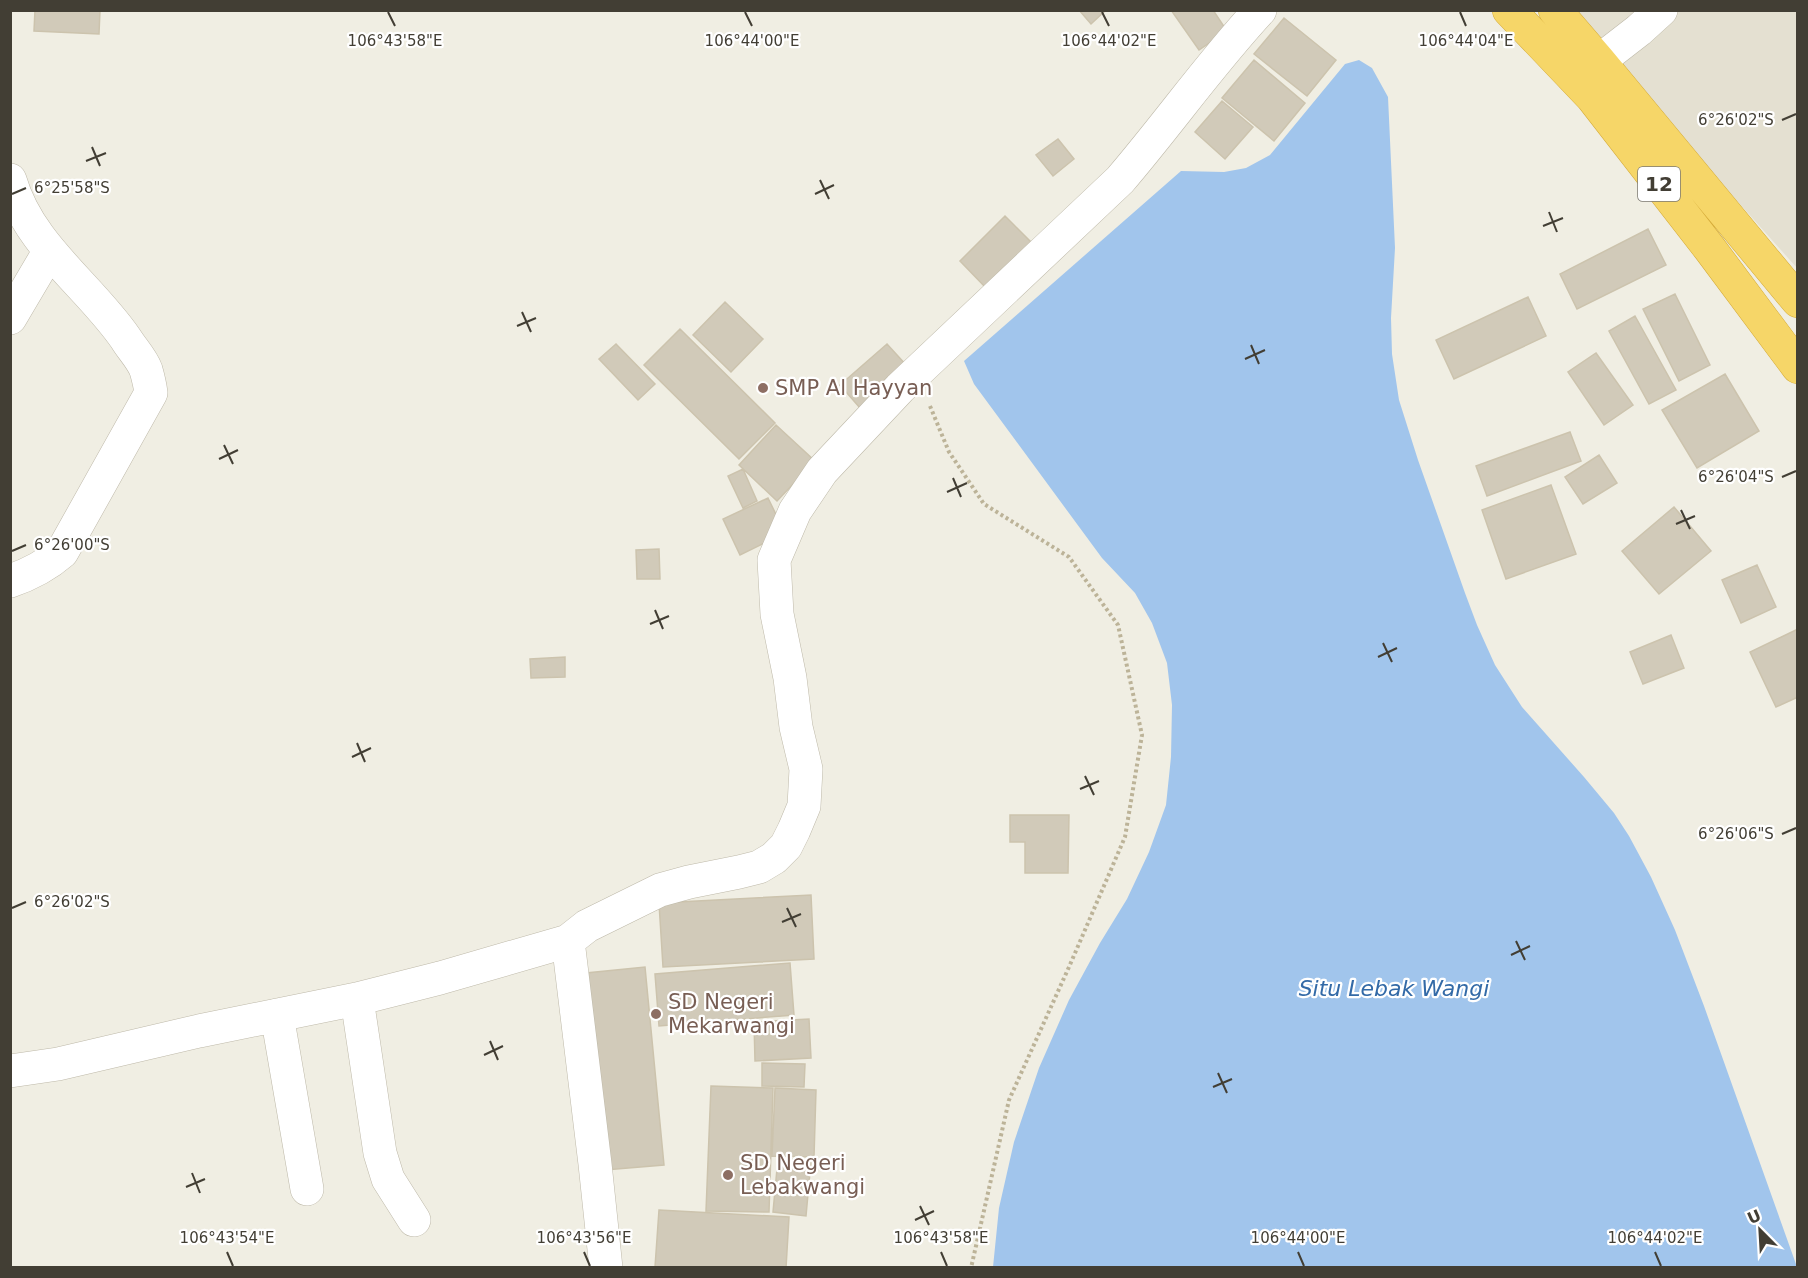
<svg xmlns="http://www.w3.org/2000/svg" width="1808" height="1278" font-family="'DejaVu Sans',sans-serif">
<rect width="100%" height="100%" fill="#f0eee3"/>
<path fill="#e4e0d1" d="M1567,11H1797V268L1647,100Z"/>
<path fill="#a1c5ec" d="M1359,60L1372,68L1388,97L1395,248L1391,318L1392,354L1399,400L1418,460L1465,593L1477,625L1495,665L1522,707L1584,777L1614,813L1629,836L1651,877L1675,930L1704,1006L1797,1267H993L999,1208L1014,1142L1039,1068L1069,1000L1100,943L1127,899L1149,852L1166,805L1171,757L1172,705L1167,663L1152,623L1135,593L1102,558L974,384L964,361L1181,171L1224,172L1246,168L1270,155L1345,64Z"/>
<path fill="#d1cab9" stroke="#ccc3ad" stroke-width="1.5" d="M35,10H100L99,34L34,31Z
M1079,10H1106L1091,24Z
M1171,10H1213L1227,31L1199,50Z
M1284,18L1336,60L1307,96L1254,54Z
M1254,60L1305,103L1274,141L1222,98Z
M1222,101L1253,127L1225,159L1195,132Z
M1058,139L1074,159L1053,176L1036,155Z
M1005,216L1032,243L986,288L960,261Z
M1648,229L1666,265L1577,309L1560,274Z
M1675,294L1710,365L1679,381L1643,309Z
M1528,297L1546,336L1454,379L1436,340Z
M725,302L763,339L731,372L693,335Z
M1635,316L1676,390L1649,404L1609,331Z
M680,329L775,423L739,459L644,365Z
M616,344L655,384L638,400L599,359Z
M887,344L907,366L860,408L840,385Z
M1596,353L1633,405L1604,425L1568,372Z
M1725,374L1759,431L1697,468L1662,410Z
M776,425L815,461L777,501L739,465Z
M1570,432L1581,461L1487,496L1476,466Z
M1599,455L1617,483L1583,504L1565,477Z
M743,469L757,501L743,508L728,476Z
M1551,485L1576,554L1506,579L1482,510Z
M768,498L785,533L740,555L723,519Z
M1674,507L1711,551L1659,594L1622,551Z
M659,549L660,579H637L636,550Z
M1757,565L1776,607L1741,623L1722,580Z
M1798,629V697L1776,707L1750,652Z
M1671,635L1684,668L1643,684L1630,652Z
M565,657V677L531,678L530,659Z
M1010,815H1069L1068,873H1025V842H1010Z
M811,895L814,959L663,967L659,903Z
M790,963L794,1015L659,1026L655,974Z
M645,967L664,1165L605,1170L586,973Z
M809,1019L811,1058L755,1061L754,1022Z
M762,1063L805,1064L804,1087L762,1086Z
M711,1086L773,1088L769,1212L706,1211Z
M775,1088L816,1090L814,1157L772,1156Z
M778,1158L811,1161L806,1216L773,1212Z
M659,1210L789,1217L786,1268L655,1267Z"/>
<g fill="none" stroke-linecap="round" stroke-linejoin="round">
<defs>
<path id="minor" d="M1599,61L1639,30L1661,10
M10,180C29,246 89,285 126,339C132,349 142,359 146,370C148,377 150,385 151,393L62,552C46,566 31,574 10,581
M10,318L49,252
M568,941L595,1164L606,1268
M357,999L380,1153L388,1179L414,1220
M277,1015L307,1189
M10,1071L58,1064L199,1031L357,999L440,978L568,941L587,926L660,890L689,882L739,872L759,867L774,858L786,846L794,830L804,806L806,769L796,727L790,678L777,614L774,560L795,511L822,471L900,388L1120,180C1168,124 1210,64 1260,10"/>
<path id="highway" d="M1509,10L1592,97L1710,249L1798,367
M1555,10L1599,61L1798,301"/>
</defs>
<use href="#minor" stroke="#beb9a9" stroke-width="34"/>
<use href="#highway" stroke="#d5ab39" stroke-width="34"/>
<path stroke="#bcb398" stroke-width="4" stroke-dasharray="3 3" stroke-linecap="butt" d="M930,406L949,452L984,504L1069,557L1118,625L1142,735L1125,837L1069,967L1009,1100L971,1268"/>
<use href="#minor" stroke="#fff" stroke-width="33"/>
<use href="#highway" stroke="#f6d668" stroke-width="33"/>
</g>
<path fill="none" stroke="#423e34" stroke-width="2" d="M388,12L395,26M745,12L752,26M1102,12L1109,26M1460,12L1466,26M1782,120L1796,114M92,147L100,166M86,161L106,153M820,180L829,199M12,194L26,188M815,194L834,185M1549,212L1557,232M1543,226L1563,218M522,312L531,332M517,326L536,318M1251,345L1259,364M1245,359L1265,350M224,445L233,464M219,459L238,450M1782,477L1796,471M953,478L961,497M947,492L967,483M1681,510L1690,529M1676,524L1695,516M12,551L26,545M655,610L663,629M650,624L669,616M1383,643L1392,662M1378,657L1397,648M357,743L365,762M352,757L371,748M1085,776L1094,795M1080,789L1099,781M1782,834L1796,828M12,908L26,902M787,908L796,927M782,922L801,914M1516,941L1525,960M1511,955L1530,946M490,1041L498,1060M484,1055L503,1046M1218,1073L1227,1093M1213,1087L1232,1079M192,1173L200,1193M186,1187L205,1179M920,1206L929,1225M915,1220L934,1211M227,1252L233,1266M584,1252L590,1266M941,1252L947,1266M1298,1252L1304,1266M1655,1252L1661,1266"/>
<g fill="#8d6e63" stroke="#fff" stroke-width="2">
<circle cx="763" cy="388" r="6"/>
<circle cx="656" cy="1014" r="6"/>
<circle cx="728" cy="1175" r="6"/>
</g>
<g text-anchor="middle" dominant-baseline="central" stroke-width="4.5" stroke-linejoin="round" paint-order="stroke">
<rect fill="#fff" stroke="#7b7871" stroke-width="1.5" x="1638" y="167" width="42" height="34" rx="4.5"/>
<g font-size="20" font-weight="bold" fill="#423e34">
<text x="1659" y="184">12</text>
</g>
<g font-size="21" fill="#785e54" stroke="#fff" text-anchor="start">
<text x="775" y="388">SMP Al Hayyan</text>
<text x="668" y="1002">SD Negeri<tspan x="668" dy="24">Mekarwangi</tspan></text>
<text x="740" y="1163">SD Negeri<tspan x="740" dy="24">Lebakwangi</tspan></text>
</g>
<g font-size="22" font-style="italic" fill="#336aa7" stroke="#fff">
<text x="1394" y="988">Situ Lebak Wangi</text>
</g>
</g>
<g font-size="15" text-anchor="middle" fill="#423e34" stroke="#fff" stroke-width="4.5" stroke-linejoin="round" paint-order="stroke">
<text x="1109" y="46">106°44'02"E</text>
<text x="395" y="46">106°43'58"E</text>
<text x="752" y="46">106°44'00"E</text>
<text x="1466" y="46">106°44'04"E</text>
<text x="1736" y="125">6°26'02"S</text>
<text x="72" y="193">6°25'58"S</text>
<text x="1736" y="482">6°26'04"S</text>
<text x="72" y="550">6°26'00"S</text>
<text x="1736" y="839">6°26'06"S</text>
<text x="72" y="907">6°26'02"S</text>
<text x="227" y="1243">106°43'54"E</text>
<text x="584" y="1243">106°43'56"E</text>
<text x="941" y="1243">106°43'58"E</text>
<text x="1298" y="1243">106°44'00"E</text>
<text x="1655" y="1243">106°44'02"E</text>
</g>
<rect width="1808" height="1278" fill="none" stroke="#423e34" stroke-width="24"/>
<g transform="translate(1760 1230) rotate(336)" stroke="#ffffff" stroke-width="4.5" paint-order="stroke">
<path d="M0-4.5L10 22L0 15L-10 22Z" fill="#423e34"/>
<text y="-9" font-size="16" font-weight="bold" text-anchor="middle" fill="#423e34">U</text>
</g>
</svg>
